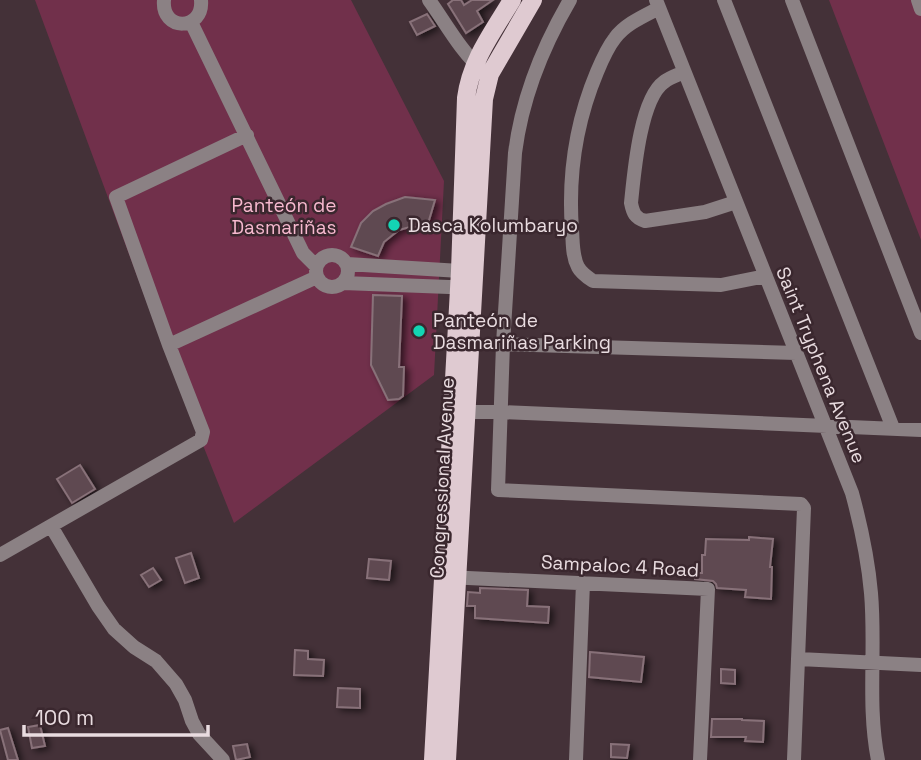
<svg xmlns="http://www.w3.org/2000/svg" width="921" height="760" font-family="'Space Grotesk',sans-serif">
<defs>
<filter id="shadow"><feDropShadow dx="4" dy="2.5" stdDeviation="3.5" flood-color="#0009"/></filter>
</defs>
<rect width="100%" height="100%" fill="#443138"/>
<path fill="#71304b" d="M35,0H351L444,181L434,375L234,523L157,330Z
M829,0H921V240Z"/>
<path fill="#5e4a51" stroke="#887179" stroke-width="2" filter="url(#shadow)" d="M453,0H461L464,5L472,0H493L477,11L483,22L466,33L448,4Z
M427,14L435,26L417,35L410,22Z
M405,197L435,200L427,227H410L399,230L384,242L378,256L351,247L361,223L373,211L386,204Z
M373,295L402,296L399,367H404L403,396L399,399L388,400L371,365Z
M80,465L95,489L72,503L57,479Z
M749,537L773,539L770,567H772L771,599L745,597L746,590L717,588L716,584L713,581L695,579V573H702V555H705L706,539L749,540Z
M191,553L199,578L185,583L176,558Z
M369,559L391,561L389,580L367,578Z
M153,568L161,580L149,587L141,575Z
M480,588L528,590L527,606L549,607L548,623L475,618V606H467L468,592L480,593Z
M295,650L308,651V659L324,660L323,676L294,675Z
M590,652L644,657L641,682L589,677Z
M721,669L735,670V684L721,683Z
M338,688L360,689V708L337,707Z
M712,719H742V720L764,721L763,742L745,741L746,737H711Z
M40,725L45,746L32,748L28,727Z
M8,728L18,760H8L0,730Z
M247,744L250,757L236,760L233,746Z
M611,744L629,745L627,758L611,757Z"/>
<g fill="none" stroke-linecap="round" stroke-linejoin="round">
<path stroke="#8b8184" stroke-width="14" d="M164,0C161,32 204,31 201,0
M429,0C443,19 463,55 481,68
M570,0C542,48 522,97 515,153L503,344L498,490L801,504L804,508L794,760
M656,0L852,493C861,526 868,559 871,593C876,649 867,705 878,760
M724,0L893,428
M792,0L921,333
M918,0L921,9
M659,8C644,16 625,24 615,38C607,48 602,60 597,72C576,122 568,176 572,230C573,242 572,256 578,267C581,273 587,277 593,281L721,285L766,276
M191,22L303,253L316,266
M684,72C678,75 670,77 664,82C640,99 634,174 631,203C633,213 635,218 645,221L705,212L736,202
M316 271a16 16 0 1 1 32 0a16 16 0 1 1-32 0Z
M347,264L460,271L467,275
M343,283L449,287H459L467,283
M503,344L796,353
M169,345L317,277
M466,412H501L921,430
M51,526L98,606L114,629L134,647L156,661L176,684L185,700L192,721L199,734L223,760
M0,555L201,440L203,432L169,345L116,197L247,135
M447,577L708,589L700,760
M799,659L921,665
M576,760L583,583"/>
<path stroke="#dfcad1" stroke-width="18" d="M433,760L460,271L466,98C471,60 493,32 512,0
M447,760L484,99L490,74L533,0"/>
</g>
<g fill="#13d5b4" stroke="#3a272e" stroke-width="2.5">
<circle cx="394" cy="225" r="7"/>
<circle cx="419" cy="331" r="7"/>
</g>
<g text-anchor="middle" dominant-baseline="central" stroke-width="5" stroke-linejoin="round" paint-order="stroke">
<g font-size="19" fill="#f7b9cf" stroke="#3a272e">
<text x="284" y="205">Panteón de<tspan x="284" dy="22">Dasmariñas</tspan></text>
</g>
<g font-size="19" fill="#e9dce0" stroke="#3a272e" text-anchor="start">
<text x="408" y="225">Dasca Kolumbaryo</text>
<text x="433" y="320">Panteón de<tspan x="433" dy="22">Dasmariñas Parking</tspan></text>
</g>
<g font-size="19" fill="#e9dce0" stroke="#3a272e">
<text transform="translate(821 365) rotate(68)">Saint Tryphena Avenue</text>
<text transform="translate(442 478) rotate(-87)">Congressional Avenue</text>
<text transform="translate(620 566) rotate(3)">Sampaloc 4 Road</text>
</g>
</g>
<path d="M24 725v10h184v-10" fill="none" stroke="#e9dce0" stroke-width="3.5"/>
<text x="35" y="725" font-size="21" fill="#e9dce0" stroke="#3a272e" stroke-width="5" paint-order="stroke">100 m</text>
</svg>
